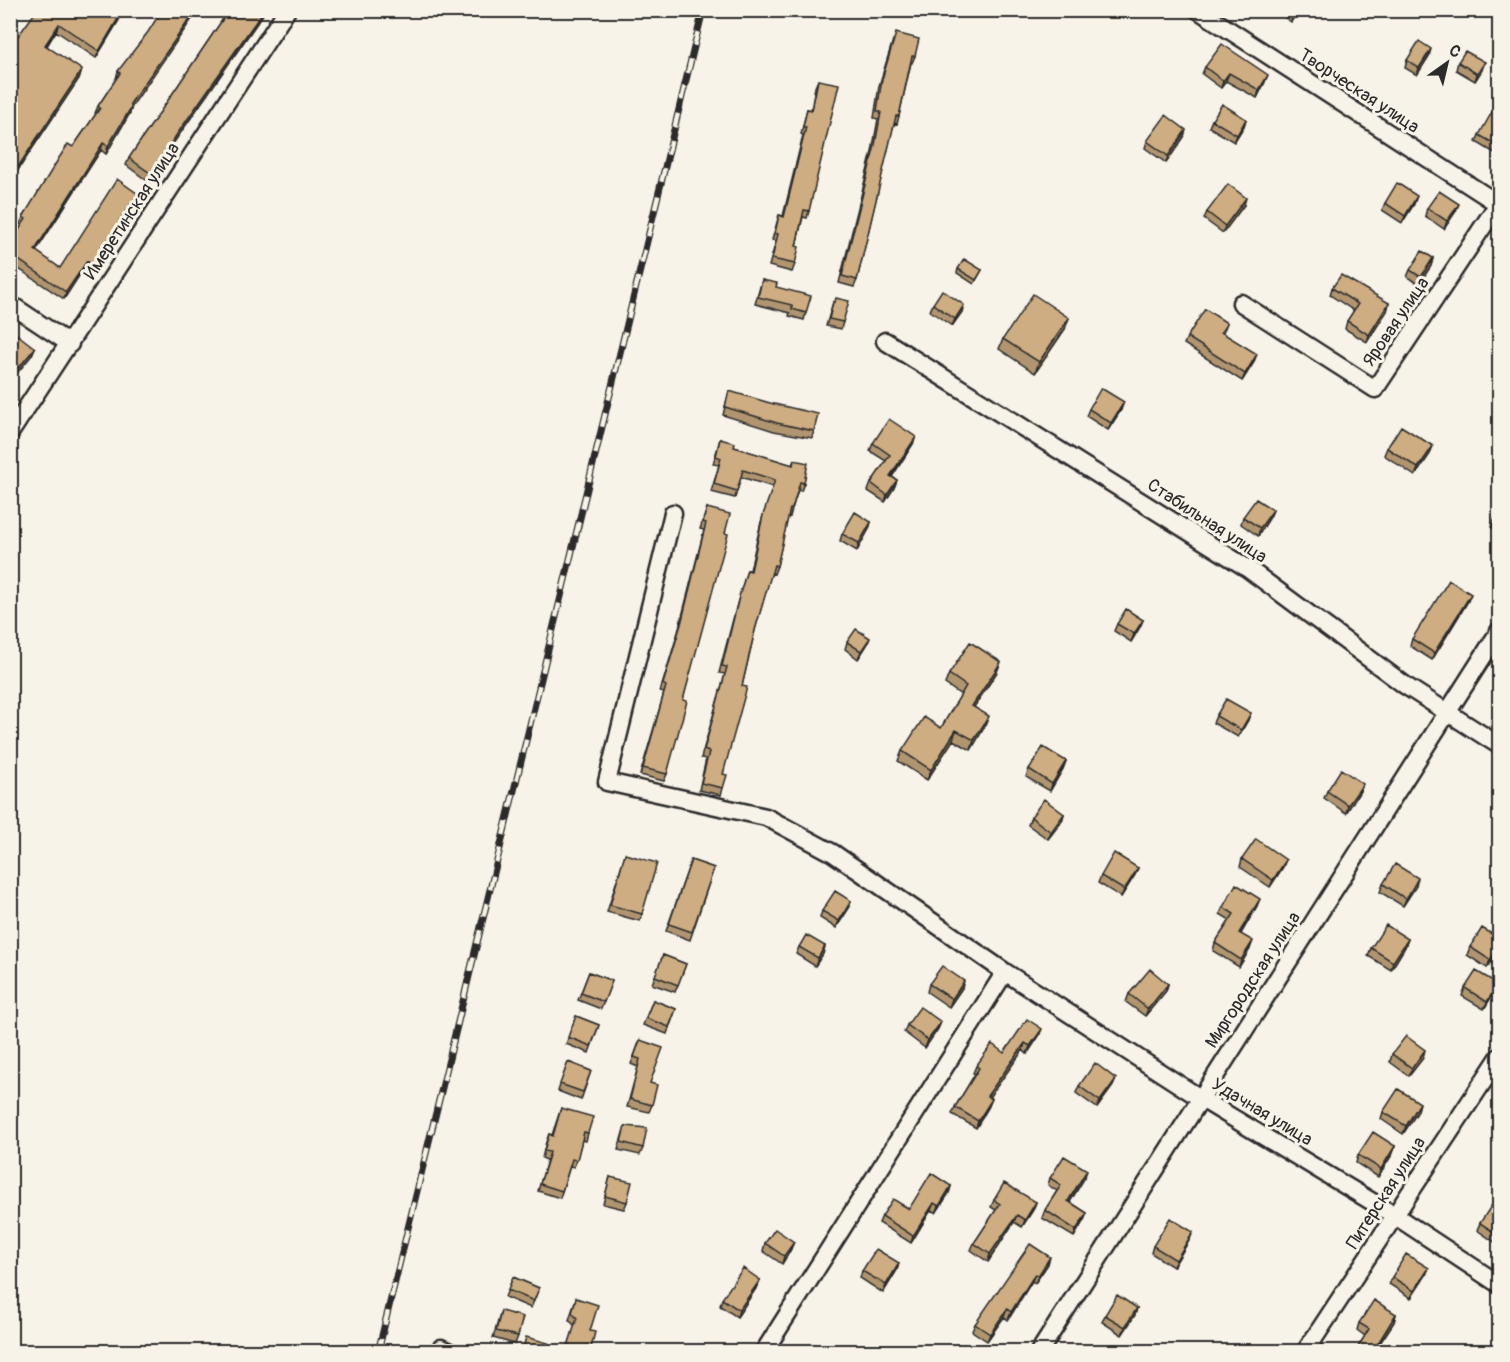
<svg xmlns="http://www.w3.org/2000/svg" width="1510" height="1362" font-family="Pangolin,sans-serif">
<rect width="100%" height="100%" fill="#f7f3e8"/>
<filter id="ink" filterUnits="userSpaceOnUse"><feTurbulence type="fractalNoise" baseFrequency=".0167" numOctaves="2"/><feDisplacementMap in="SourceGraphic" scale="12" xChannelSelector="R" yChannelSelector="G"/><feConvolveMatrix kernelMatrix="1 2 1 2 8 2 1 2 1" color-interpolation-filters="sRGB"/></filter>
<g filter="url(#ink)">
<g fill="none" stroke-linecap="round" stroke-linejoin="round">
<defs>
<path id="minor" d="M1198,10L1500,205
M1241,303L1375,389L1498,204
M10,304L70,344
M885,341L1247,568L1406,686L1500,746
M10,433L287,10
M673,513L607,782L766,817L833,853L1005,972L1200,1098L1394,1215L1500,1285
M440,1352L441,1348L450,1352
M768,1352L765,1350L1005,972
M1039,1352L1500,630
M1305,1352L1500,1056"/>
</defs>
<use href="#minor" stroke="#2b2b2b" stroke-width="21"/>
<use href="#minor" stroke="#f7f3e8" stroke-width="16"/>
<defs>
<path id="rail" d="M378,1352L703,10"/>
</defs>
<use href="#rail" stroke="#2b2b2b" stroke-width="7"/>
<use href="#rail" stroke="#f7f3e8" stroke-width="4.5" stroke-dasharray="14" stroke-linecap="butt"/>
</g>
<path fill="#b0956f" stroke="#2b2b2b" stroke-width="1.5" d="M37,10L119,20L96,58L56,31L47,46L80,77L10,182Z
M198,10L132,105L130,113L106,154L101,150L36,251L60,268L138,194L135,201L121,222L118,230L103,252L104,253L102,260L92,274L84,268L64,299L10,263V237L13,239L22,225L20,224L23,217L73,147L96,114L95,113L98,106L116,79L118,71Z
M229,10H266L161,161L162,163L160,170L150,183L126,165L129,158Z
M1279,10H1298L1291,22L1278,13Z
M1500,38V54L1494,51Z
M893,40L915,56L912,63H911L899,116L897,124L894,123L857,280L854,287L839,283L872,152L878,119L874,118L879,86Z
M1429,56L1417,75L1405,68L1407,60Z
M1458,62L1482,70L1475,81L1456,70Z
M1205,67L1265,82L1257,98L1226,81L1221,88L1202,74Z
M818,80L809,211L807,218L803,217L796,246L795,264L792,272L769,266L776,241L772,240L779,215L783,216L803,135L801,134L805,117L807,109L811,110L815,87Z
M1500,117V152L1498,155L1476,142L1479,135Z
M1246,119L1244,126L1234,142L1209,127L1212,120Z
M1184,137L1166,163L1145,148L1147,141Z
M1385,203L1414,204L1402,223L1382,210Z
M1244,205L1223,233L1204,219L1207,212Z
M1427,208L1456,211L1444,229L1425,216Z
M1433,258L1431,266L1419,284L1407,277L1410,270Z
M958,269L982,270L974,284L957,273Z
M762,280L776,287L806,313L804,320L789,316L790,313L755,304Z
M1332,288L1389,303L1387,311L1367,342L1345,329L1347,321L1354,311L1330,295Z
M833,302L843,322L841,329L826,326Z
M933,304L962,312L952,326L930,311Z
M1227,323L1223,333L1254,362L1242,381L1184,344L1187,337Z
M1065,329L1035,373L999,349L1003,339Z
M729,391L814,431L812,438L774,431L723,415Z
M1089,409L1121,410L1108,430L1086,416Z
M1500,418V429L1496,427Z
M720,439L734,447L792,465L794,460L804,483L801,491L798,490L792,509L790,517L788,516L777,566L774,574L771,573L755,630L742,686L723,774V788L721,795L699,790L706,759L701,758L725,674L719,673L737,604L747,570H750L761,522L773,487L741,477L735,498L711,492L719,465L713,464Z
M873,443L913,444L892,477L897,480L894,488L885,502L868,491L871,483L886,461L870,451Z
M1387,448L1430,454L1415,476L1384,455Z
M707,508L725,533L683,700L667,774L664,781L640,775L664,693L660,692L678,632L704,530L700,529Z
M1273,510L1270,517L1258,536L1241,524L1243,517Z
M1500,512V533L1491,527L1494,520Z
M871,522L869,529L857,551L840,541L842,534Z
M1468,601L1432,660L1410,646L1412,639Z
M1143,620L1140,627L1131,642L1114,631L1117,624Z
M847,642L867,645L858,659L845,649Z
M997,672L974,707L985,726L971,750L953,740L927,780L898,761L902,751L941,728L961,695L945,684L949,674Z
M1216,716L1248,720L1238,737L1213,723Z
M1066,761L1063,769L1050,791L1026,777L1029,769Z
M1327,791H1360L1346,813L1324,798Z
M1064,814L1062,821L1048,839L1028,825L1031,817Z
M625,854L642,914L640,921L607,912Z
M1242,859L1283,867L1270,887L1240,867Z
M691,860L714,868L690,940L666,931Z
M1138,868L1135,875L1121,897L1098,883L1101,876Z
M1383,884L1416,886L1403,906L1380,892Z
M1257,906L1241,934L1250,949L1239,967L1213,951L1215,943L1230,920L1220,914L1223,907Z
M849,908L836,928L820,918L822,911Z
M1408,939L1405,947L1391,970L1368,956L1371,948Z
M1500,939V948L1487,968L1467,955L1470,947Z
M825,946L823,954L815,966L796,954L799,947Z
M663,955L686,964L675,992L652,984Z
M589,972L612,981L601,1009L578,1000Z
M929,984L962,988L949,1007L927,992Z
M1168,984L1166,991L1145,1016L1126,1002L1129,994Z
M1465,988L1495,991L1484,1009L1462,996Z
M653,1000L676,1009L667,1034L643,1025Z
M576,1016L599,1025L589,1053L566,1044Z
M941,1022L938,1029L925,1048L904,1032L907,1025Z
M1039,1036L1027,1054L1023,1050L989,1097V1106L976,1128L952,1114L955,1107L975,1074L973,1073L976,1066Z
M640,1040L650,1083L652,1105L649,1112L627,1107L638,1067L631,1064Z
M1392,1054L1423,1058L1409,1076L1390,1062Z
M568,1062L591,1071L581,1100L558,1091Z
M1116,1079L1113,1086L1097,1108L1076,1093L1079,1086Z
M561,1108L588,1133L586,1141L582,1140L574,1167L570,1166L560,1198L538,1191L547,1160L542,1158L546,1142L549,1134L552,1135Z
M1418,1111L1403,1134L1381,1119L1383,1112Z
M625,1126L643,1148L640,1155L618,1150Z
M1395,1146L1393,1153L1378,1177L1356,1163L1358,1155Z
M610,1177L627,1202L624,1209L603,1204Z
M1085,1177L1070,1202L1087,1213L1084,1220L1074,1237L1042,1218L1045,1210L1057,1191L1048,1185L1050,1178Z
M951,1186L949,1193L936,1213L931,1210L911,1243L879,1223L882,1216L909,1209Z
M994,1200L1036,1202L1033,1210L1022,1227L1014,1222L988,1262L971,1250L974,1243L996,1210L991,1207Z
M1500,1203L1499,1245L1477,1230L1480,1223Z
M1190,1239L1173,1267L1151,1253L1153,1246Z
M765,1243L791,1249L782,1264L763,1251Z
M899,1263L897,1270L883,1293L860,1278L862,1271Z
M1048,1264L1035,1283L1032,1281L1008,1320L1004,1317L987,1341L972,1331L975,1324Z
M1426,1275L1411,1298L1389,1284L1392,1277Z
M513,1277L539,1288L531,1308L505,1297Z
M760,1280L757,1287L737,1317L720,1306L722,1299Z
M576,1298L590,1331V1352H566L575,1326L569,1320Z
M1137,1308L1135,1315L1122,1335L1102,1322L1105,1315Z
M501,1311L518,1336L515,1344L493,1338Z
M1396,1314L1394,1322L1376,1349L1355,1352L1365,1336L1357,1330L1359,1323Z"/>
<path fill="#90795a" stroke="#2b2b2b" stroke-width="1.5" d="M196,10H198L128,112L130,104Z
M264,10H266L156,168L159,160Z
M1296,10H1298L1291,22L1293,15Z
M122,12L119,20L96,58L99,51Z
M59,24L56,31L42,52L45,45Z
M1431,49L1429,56L1417,75L1419,68Z
M1485,62L1482,70L1475,81L1477,74Z
M82,70L80,77L10,182V179Z
M1229,73L1226,81L1221,88L1223,81Z
M1268,75L1265,82L1257,98L1259,90Z
M132,106L130,113L106,154L108,146Z
M1246,119L1244,126L1234,142L1237,135Z
M1186,130L1184,137L1166,163L1168,156Z
M103,143L101,150L32,257L35,250Z
M162,163L160,170L150,183L153,175Z
M138,194L135,201L116,228L119,221Z
M1417,196L1414,204L1402,223L1405,216Z
M1246,198L1244,205L1223,233L1225,226Z
M1459,204L1456,211L1444,229L1447,221Z
M121,222L118,230L99,258L101,251Z
M104,253L102,260L92,274L95,267Z
M1433,258L1431,266L1419,284L1421,277Z
M87,261L84,268L64,299L66,292Z
M1389,303L1387,311L1367,342L1369,335Z
M964,305L962,312L952,326L955,319Z
M1069,318L1065,329L1035,373L1039,362Z
M35,348L32,355L10,382V378Z
M1257,354L1254,362L1242,381L1245,374Z
M1124,402L1121,410L1108,430L1111,423Z
M916,437L913,444L887,483L890,476Z
M1433,446L1430,454L1415,476L1418,468Z
M897,480L894,488L885,502L887,495Z
M1273,510L1270,517L1258,536L1260,528Z
M871,522L869,529L857,551L859,543Z
M1471,594L1468,601L1432,660L1434,653Z
M1143,620L1140,627L1131,642L1134,634Z
M870,638L867,645L858,659L861,651Z
M1001,662L997,672L968,716L972,706Z
M1251,713L1248,720L1238,737L1241,730Z
M989,716L985,726L971,750L974,740Z
M956,730L953,740L927,780L931,770Z
M1066,761L1063,769L1050,791L1052,784Z
M1363,784L1360,791L1346,813L1348,805Z
M1064,814L1062,821L1048,839L1051,832Z
M1286,860L1283,867L1270,887L1273,880Z
M1138,868L1135,875L1121,897L1124,890Z
M1418,878L1416,886L1403,906L1406,899Z
M1260,899L1257,906L1237,940L1239,933Z
M851,901L849,908L836,928L839,921Z
M1408,939L1405,947L1391,970L1393,962Z
M1253,941L1250,949L1239,967L1241,960Z
M1500,945V948L1487,968L1490,960Z
M825,946L823,954L815,966L818,958Z
M964,981L962,988L949,1007L952,999Z
M1168,984L1166,991L1145,1016L1148,1009Z
M1498,984L1495,991L1484,1009L1487,1002Z
M941,1022L938,1029L925,1048L928,1040Z
M1042,1029L1039,1036L1027,1054L1030,1046Z
M1025,1043L1023,1050L985,1103L987,1096Z
M1425,1050L1423,1058L1409,1076L1412,1068Z
M1116,1079L1113,1086L1097,1108L1100,1101Z
M992,1099L989,1106L976,1128L978,1121Z
M1420,1103L1418,1111L1403,1134L1406,1126Z
M1395,1146L1393,1153L1378,1177L1381,1169Z
M1087,1170L1085,1177L1066,1208L1068,1201Z
M951,1186L949,1193L936,1213L939,1206Z
M1036,1202L1033,1210L1022,1227L1025,1220Z
M934,1203L931,1210L911,1243L913,1236Z
M1087,1213L1084,1220L1074,1237L1076,1230Z
M1017,1215L1014,1222L988,1262L990,1254Z
M1193,1232L1190,1239L1173,1267L1176,1260Z
M794,1242L791,1249L782,1264L784,1256Z
M1050,1257L1048,1264L1035,1283L1038,1276Z
M899,1263L897,1270L883,1293L886,1285Z
M1429,1268L1426,1275L1411,1298L1414,1291Z
M1035,1274L1032,1281L1008,1320L1011,1312Z
M760,1280L757,1287L737,1317L739,1310Z
M1137,1308L1135,1315L1122,1335L1125,1327Z
M1007,1309L1004,1317L987,1341L990,1334Z
M1396,1314L1394,1322L1374,1352L1375,1348Z"/>
<path fill="#cdad81" stroke="#2b2b2b" stroke-width="1.5" d="M37,10H119L122,12L99,51L59,24L45,45L82,70L10,179V47Z
M162,10H196L130,104L132,106L108,146L103,143L35,250L60,268L117,179L138,194L119,221L121,222L101,251L104,253L95,267L87,261L66,292L10,254V237L13,239L26,219L23,217L59,158L68,144L73,147L100,108L98,106L120,73L118,71L148,32Z
M229,10H264L159,160L162,163L153,175L129,158Z
M1287,10H1296L1293,15Z
M896,33L919,39L915,56H912L899,116H896L857,280L842,276L875,145L881,112L877,111L882,79Z
M1419,41L1431,49L1419,68L1407,60Z
M1222,44L1268,75L1259,90L1229,73L1223,81L1205,67Z
M1465,51L1485,62L1477,74L1458,62Z
M818,80L839,84L809,211L804,210L796,246L799,247L795,264L772,259L778,234L775,233L779,215L784,217L806,127H803L807,109L812,110Z
M1222,104L1246,119L1237,135L1212,120Z
M1492,112L1500,117V147L1479,135Z
M1166,115L1186,130L1168,156L1147,141Z
M1397,183L1417,196L1405,216L1385,203Z
M1228,184L1246,198L1225,226L1207,212Z
M1439,191L1459,204L1447,221L1427,208Z
M1422,251L1433,258L1421,277L1410,270Z
M964,259L982,270L976,280L958,269Z
M1341,275L1389,303L1369,335L1347,321L1358,304L1332,288Z
M762,280L777,283L776,287L811,296L806,313L792,309V305L758,297Z
M942,290L964,305L955,319L933,304Z
M1033,294L1069,318L1039,362L1003,339Z
M836,298L849,301L843,322L829,319L833,302H835Z
M1205,309L1227,323L1221,332L1257,354L1245,374L1187,337Z
M10,329L35,348L10,378Z
M10,380L16,383L10,391Z
M1101,388L1124,402L1111,423L1089,409Z
M729,391L770,403L818,414L814,431L777,423L725,407Z
M889,419L916,437L890,476L897,480L887,495L871,483L890,455L873,443Z
M1401,426L1433,446L1418,468L1387,448Z
M720,439L735,443L734,447L793,465L794,460L808,463L804,483L800,482L792,509H790L777,566L774,565L755,630L742,686L747,687L723,774L727,775L723,788L701,783L709,752L704,750L727,667L722,666L739,597L747,570L751,571L763,515L775,480L743,470L737,491L714,484L721,458L716,456Z
M1256,499L1273,510L1260,528L1243,517Z
M707,508L730,514L725,533L728,534L683,700L687,701L667,774L643,768L666,686L663,684L681,624L706,523L703,522Z
M855,512L871,522L859,543L842,534Z
M1500,512V524L1494,520Z
M1449,580L1471,594L1434,653L1412,639Z
M1126,609L1143,620L1134,634L1117,624Z
M856,629L870,638L861,651L847,642Z
M970,642L1001,662L972,706L989,716L974,740L956,730L931,770L902,751L924,717L941,728L966,686L949,674Z
M1226,699L1251,713L1241,730L1216,716Z
M1043,747L1066,761L1052,784L1029,769Z
M1341,769L1363,784L1348,805L1327,791Z
M1044,799L1064,814L1051,832L1031,817Z
M1256,839L1286,860L1273,880L1242,859Z
M1114,853L1138,868L1124,890L1101,876Z
M625,854L657,863L642,914L610,905Z
M691,860L714,868L692,932L669,924Z
M1395,864L1418,878L1406,899L1383,884Z
M1236,884L1260,899L1239,933L1253,941L1241,960L1215,943L1234,914L1223,907Z
M835,891L851,901L839,921L822,911Z
M1386,925L1408,939L1393,962L1371,948Z
M1482,928L1500,939V945L1490,960L1470,947Z
M806,935L825,946L818,958L799,947Z
M663,955L686,964L678,985L655,976Z
M942,966L964,981L952,999L929,984Z
M1150,969L1168,984L1148,1009L1129,994Z
M1476,971L1498,984L1487,1002L1465,988Z
M589,972L612,981L604,1002L581,993Z
M653,1000L676,1009L669,1027L646,1018Z
M920,1007L941,1022L928,1040L907,1025Z
M576,1016L599,1025L591,1046L568,1037Z
M1027,1019L1042,1029L1030,1046L1025,1043L987,1096L992,1099L978,1121L955,1107L979,1068L976,1066L992,1044L1004,1053Z
M1406,1036L1425,1050L1412,1068L1392,1054Z
M640,1040L663,1048L650,1083L657,1085L652,1105L630,1099L640,1059L634,1057Z
M568,1062L591,1071L583,1092L560,1084Z
M1095,1063L1116,1079L1100,1101L1079,1086Z
M1398,1089L1420,1103L1406,1126L1383,1112Z
M561,1108L593,1117L588,1133L584,1132L577,1160L572,1159L562,1191L540,1184L550,1152L544,1151L549,1134L553,1136Z
M625,1126L647,1128L643,1148L621,1142Z
M1373,1132L1395,1146L1381,1169L1358,1155Z
M1064,1156L1087,1170L1068,1201L1087,1213L1076,1230L1045,1210L1061,1185L1050,1178Z
M931,1173L951,1186L939,1206L934,1203L913,1236L882,1216L893,1199L909,1209Z
M610,1177L632,1182L627,1202L605,1196Z
M1004,1183L1036,1202L1025,1220L1017,1215L990,1254L974,1243L1000,1204L994,1200Z
M1495,1200L1500,1203V1236L1480,1223Z
M1170,1218L1193,1232L1176,1260L1153,1246Z
M775,1229L794,1242L784,1256L765,1243Z
M1030,1244L1050,1257L1038,1276L1035,1274L1011,1312L1007,1309L990,1334L975,1324Z
M876,1249L899,1263L886,1285L862,1271Z
M1406,1254L1429,1268L1414,1291L1392,1277Z
M743,1268L760,1280L739,1310L722,1299Z
M513,1277L539,1288L534,1301L508,1290Z
M1117,1295L1137,1308L1125,1327L1105,1315Z
M576,1298L598,1305L590,1331L595,1332L590,1352H570L571,1347L568,1346L577,1318L572,1313Z
M1374,1300L1396,1314L1375,1348L1380,1352H1355L1369,1329L1359,1323Z
M501,1311L523,1317L518,1336L496,1331Z
M526,1337L548,1343L546,1352H522Z"/>
</g>
<g text-anchor="middle" dominant-baseline="central" stroke-width="6" stroke-linejoin="round" paint-order="stroke">
<g font-size="18" fill="#2b2b2b" stroke="#f7f3e8">
<text transform="translate(1359 91) rotate(33)">Творческая улица</text>
<text transform="translate(132 211) rotate(-57)">Имеретинская улица</text>
<text transform="translate(1396 322) rotate(-56)">Яровая улица</text>
<text transform="translate(1207 521) rotate(33)">Стабильная улица</text>
<text transform="translate(1253 980) rotate(-57)">Миргородская улица</text>
<text transform="translate(1262 1112) rotate(31)">Удачная улица</text>
<text transform="translate(1386 1193) rotate(-57)">Питерская улица</text>
</g>
</g>
<rect width="1510" height="1362" fill="none" stroke="#f7f3e8" stroke-width="36"/>
<rect x="18" y="18" width="1474" height="1326" fill="none" stroke="#2b2b2b" stroke-width="2" filter="url(#ink)"/>
<g transform="translate(1447 63) rotate(34)" stroke="#f7f3e8" stroke-width="4.5" paint-order="stroke">
<path d="M0-4.5L10 22L0 15L-10 22Z" fill="#2b2b2b"/>
<text y="-9" font-size="16" font-weight="bold" text-anchor="middle" fill="#2b2b2b">С</text>
</g>
</svg>
